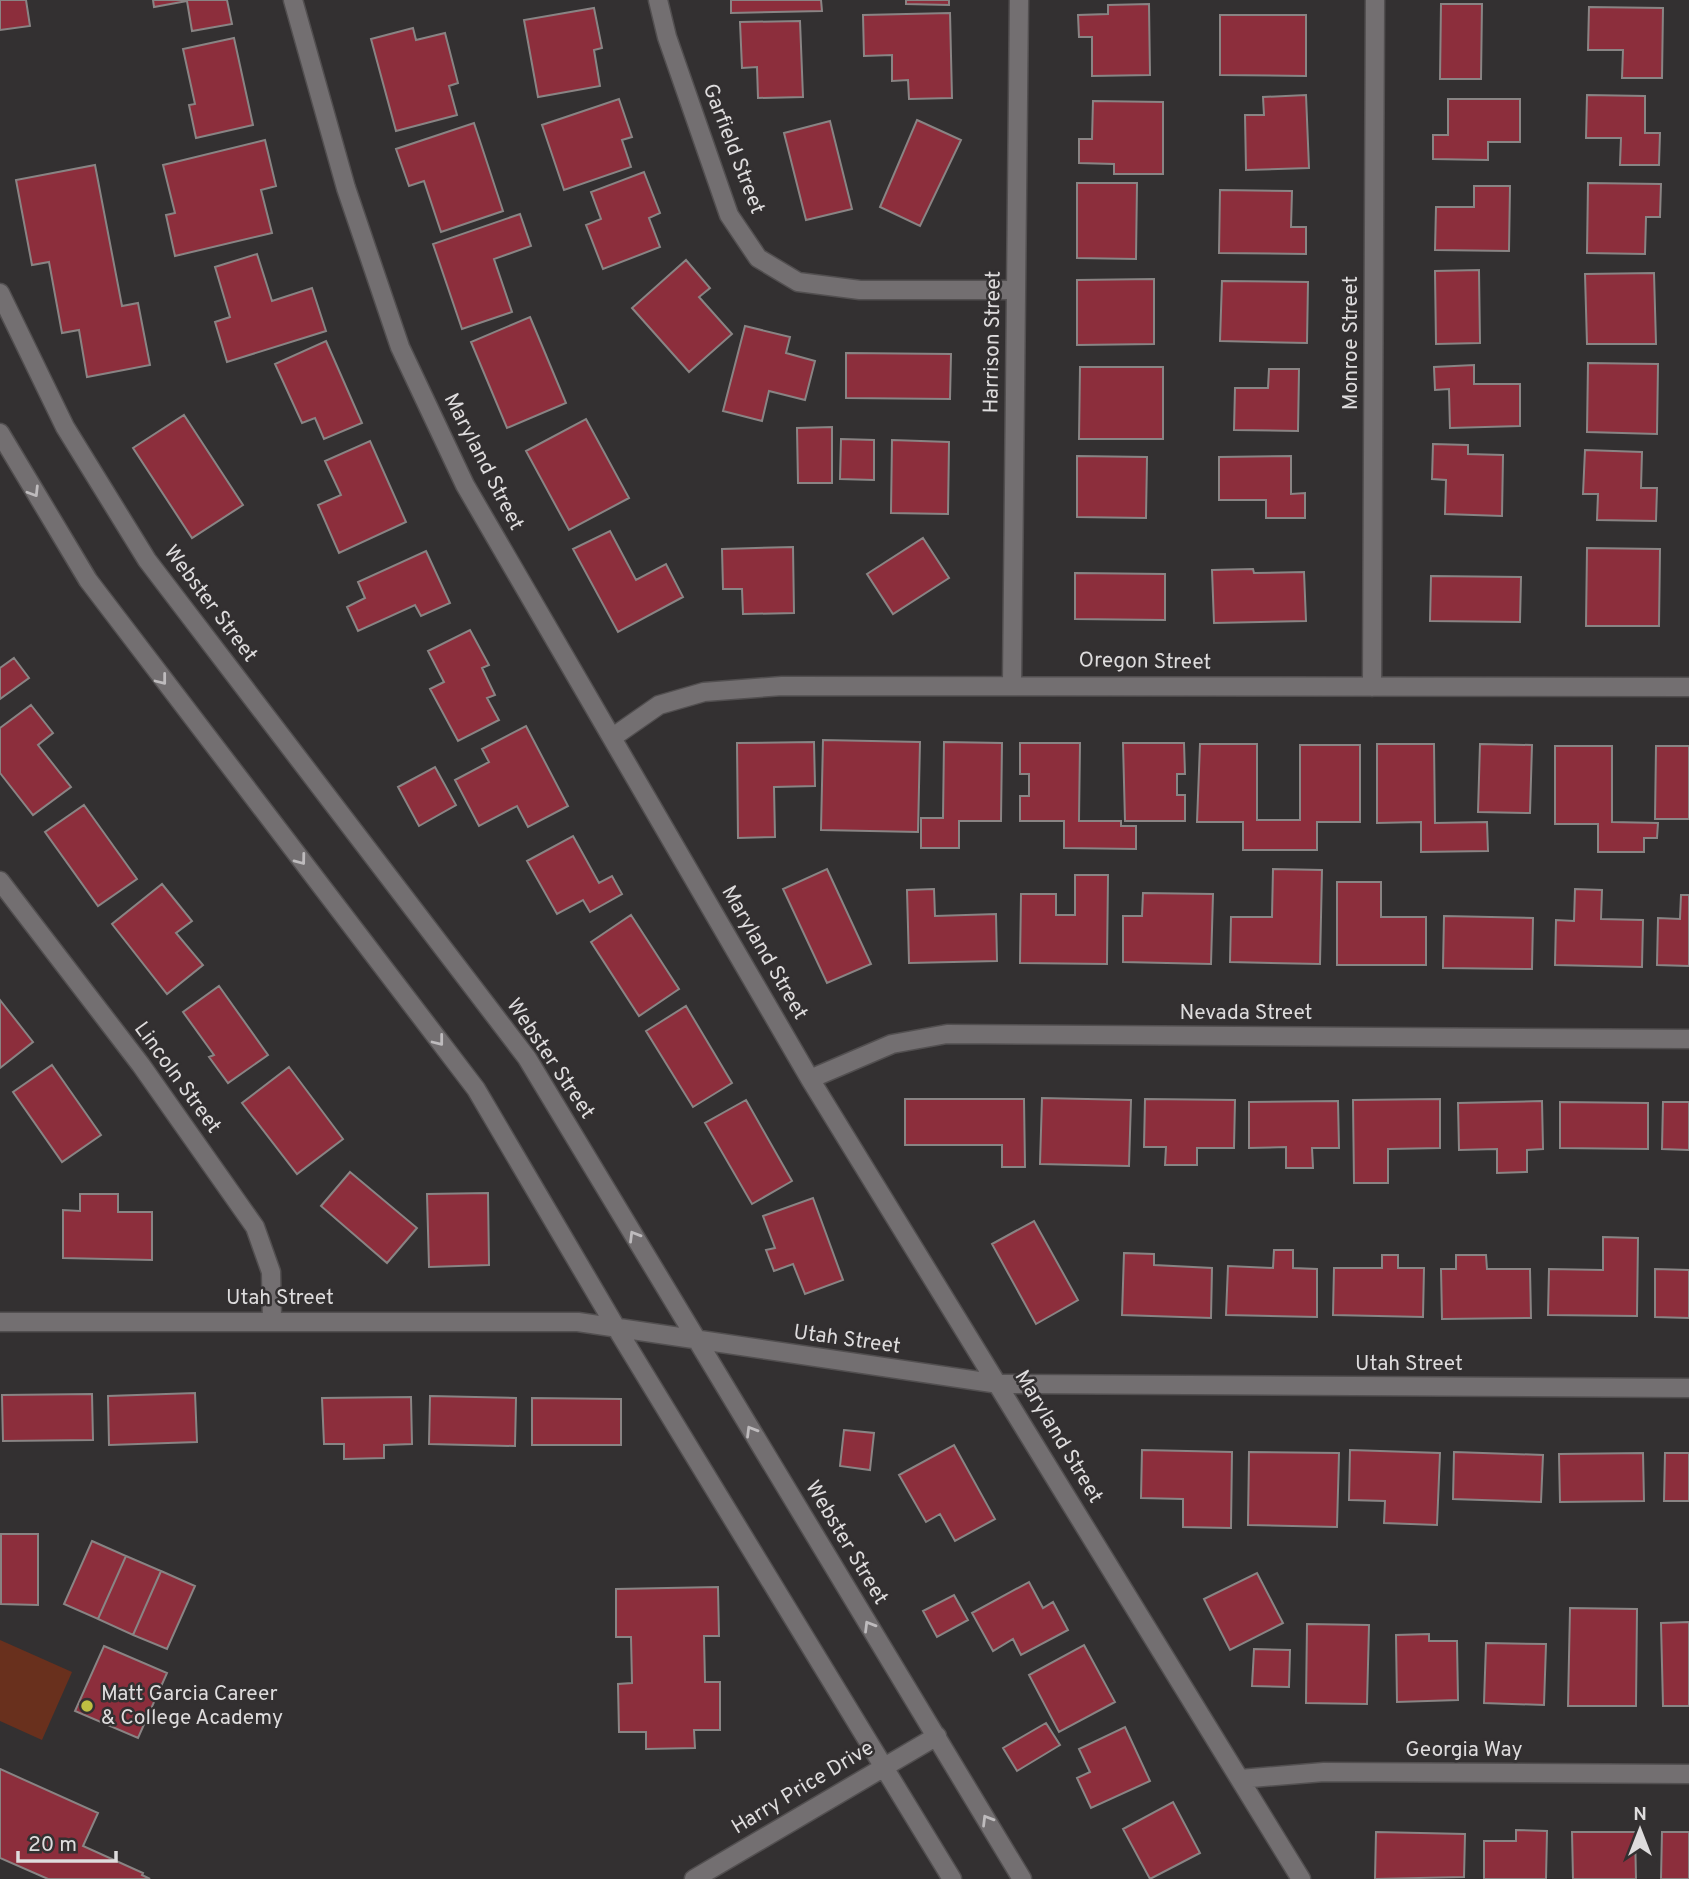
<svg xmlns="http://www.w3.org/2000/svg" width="1689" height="1879" font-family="Overpass,sans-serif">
<rect width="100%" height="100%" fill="#333031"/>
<path fill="#69301d" d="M0,1640L72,1672L42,1740L0,1721Z"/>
<path fill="#8c2e3c" stroke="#898484" stroke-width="2" d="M0,0H26L30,26L0,30Z
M153,0H227L232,24L192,31L187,1L154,7Z
M731,0H821L822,11L731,13Z
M906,0H949V5L906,4Z
M1149,4L1150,75L1092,76V37H1079L1078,15L1108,14V5Z
M1441,4H1482L1481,79H1440Z
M1589,7L1663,8L1662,78H1622L1623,50H1588Z
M594,8L602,48L594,50L600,86L538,97L524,20Z
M950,13L952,98L909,99L908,80L892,81V55L864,56L863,15Z
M1220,15H1306V76L1220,75Z
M800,21L803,97L758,98L757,67L742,68L740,22Z
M413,28L416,40L445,33L458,83L449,86L457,115L396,131L371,39Z
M234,38L253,125L196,138L189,105L195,104L183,49Z
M1306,95L1309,168L1246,170L1245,115H1264L1263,97Z
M1587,95L1645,96V133H1660L1659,165H1620L1621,138H1586Z
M619,99L632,137L622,140L631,167L564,190L542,125Z
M1448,99H1520V142H1488V160L1433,159V135H1448Z
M1093,101L1163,102V174H1114V164L1079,163V139H1092Z
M917,120L961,140L920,226L880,207Z
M830,121L852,209L806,220L784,133Z
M474,123L503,211L441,232L424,181L409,186L396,149Z
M265,140L276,186L261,190L272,233L175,256L166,215L175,213L163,165Z
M95,165L122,306L138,303L150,365L87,377L79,330L62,333L49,262L32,265L16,180Z
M644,172L660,213L649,218L660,247L603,269L586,225L601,219L591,192Z
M1077,183H1137L1136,259L1077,258Z
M1588,183L1661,184L1660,217H1646L1645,254L1587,253Z
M1474,186H1510L1509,251L1435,250L1436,207H1474Z
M1220,190L1292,191L1291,227H1306V254L1219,253Z
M520,214L531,246L494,259L512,312L462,329L433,244Z
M257,254L272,301L312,288L326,331L227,362L215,322L230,317L215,267Z
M686,260L710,288L699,297L732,334L689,372L632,308Z
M1479,270L1480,343L1436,344L1435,271Z
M1654,273L1656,344H1587L1585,274Z
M1154,279V344L1077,345V280Z
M1222,281L1308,282L1307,343L1220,341Z
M530,317L566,403L507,428L471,342Z
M745,326L790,337L786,353L815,361L805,400L769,391L762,421L723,411Z
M326,341L362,423L324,439L315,418L302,423L275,364Z
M846,353L951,354L950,399L846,398Z
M1588,363L1658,364L1657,434L1587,432Z
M1474,365V384H1520V426L1450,428L1449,389L1435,390L1434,367Z
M1080,367H1163V439H1079Z
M1269,369H1299L1298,431L1234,430L1235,388H1268Z
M184,415L243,505L192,538L133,448Z
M586,419L629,498L569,530L526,451Z
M832,427V483H798L797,428Z
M841,439L874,440V480L840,479Z
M892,440L949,442L948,514L891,513Z
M370,441L406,522L339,553L318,505L341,495L325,461Z
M1433,444L1468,445V454L1503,455L1502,516L1445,514L1446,480L1432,479Z
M1585,450L1642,452L1641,488H1657L1656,521L1597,520L1598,494H1583Z
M1077,456L1147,457L1146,518L1077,517Z
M1291,456V494L1305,493V518H1266V500H1219V457Z
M610,531L636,580L666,564L683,597L618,632L573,549Z
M923,538L949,578L893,614L867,574Z
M793,547L794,613L743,614L742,589H723L722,549Z
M1587,548L1660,549L1659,626H1586Z
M426,551L450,603L421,616L415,605L358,631L347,607L365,598L358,582Z
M1253,569L1254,573L1304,572L1306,621L1214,623L1212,570Z
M1075,573L1165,574V620L1075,619Z
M1431,576L1521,577L1520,622L1430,621Z
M470,630L489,665L482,668L495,695L487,698L499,720L458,741L430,689L444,682L428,651Z
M14,658L29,678L0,699V668Z
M31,705L53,733L38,745L71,787L33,815L0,773V728Z
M526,726L568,806L528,827L517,806L479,826L455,780L489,762L482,749Z
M823,740L920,742L918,832L821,830Z
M814,742L815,786L774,787L775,837L738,838L737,743Z
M944,742L1002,743L1001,821H959V848H921V818H943Z
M1020,743H1080L1079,821H1121V826H1136V849L1064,848V821H1020V796H1029V774H1020Z
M1123,743H1184L1185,774H1177V795H1185V821H1125Z
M1200,744H1257V820H1300V745H1360V822H1317V850H1243V822H1197Z
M1377,744H1434L1435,823L1487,822L1488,851L1421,852V822L1377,823Z
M1480,744L1532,745L1530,813L1478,812Z
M1555,746H1612V822L1658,823L1657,838H1644V852H1598V824H1555Z
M1656,746H1689V819H1655Z
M435,767L456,805L419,826L398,787Z
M84,805L137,879L98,906L45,832Z
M573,836L599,883L612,876L622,894L590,912L583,900L557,914L527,861Z
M827,869L871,964L827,983L783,889Z
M1273,869L1322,870L1320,964L1230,962L1231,917H1272Z
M1075,875H1108L1107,964L1020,963L1021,894H1056V915H1075Z
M1337,882H1381V917H1426V965H1337Z
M162,884L192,921L176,933L203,965L167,994L112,924Z
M934,889L935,916L996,914L997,961L909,963L907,890Z
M1575,889L1602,890L1601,919L1643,920L1642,967L1555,965L1556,920L1574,921Z
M1143,893L1213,894L1211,964L1123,962V916H1142Z
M1681,895H1689V966L1657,965L1658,918L1680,919Z
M631,915L679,989L639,1016L591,942Z
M1444,916L1533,918L1532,969L1443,968Z
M219,986L268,1055L228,1083L209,1057L214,1055L183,1012Z
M0,1000L33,1042L0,1068Z
M686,1006L732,1083L693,1107L646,1031Z
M52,1065L101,1135L62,1162L13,1092Z
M289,1067L343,1139L297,1174L242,1103Z
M1042,1098L1131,1100L1129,1166L1040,1164Z
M905,1099H1024L1025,1167H1002V1145H905Z
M1145,1099L1235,1100L1234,1148H1197V1165H1165L1166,1147H1144Z
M1440,1099V1148L1388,1149V1183H1354L1353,1100Z
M746,1100L792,1181L752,1204L705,1123Z
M1338,1101L1339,1148H1312L1313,1168H1286V1147L1249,1148V1102Z
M1542,1101L1543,1149L1527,1150V1172L1497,1173V1149L1459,1150L1458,1103Z
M1560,1102L1648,1103V1149L1560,1148Z
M1663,1102H1689V1150L1662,1149Z
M350,1172L417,1228L387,1263L321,1206Z
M488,1193L489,1265L429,1267L427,1194Z
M80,1194H118V1212H152V1260L63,1258V1210L80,1211Z
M813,1198L843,1280L805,1294L793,1264L774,1271L766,1250L775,1248L763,1216Z
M1034,1221L1078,1300L1036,1324L992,1244Z
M1603,1237L1638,1238L1637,1316L1548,1315L1549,1269L1603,1270Z
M1274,1250H1293V1268L1317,1269V1317L1226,1315L1228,1266L1273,1268Z
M1124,1253L1154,1254V1265L1212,1268L1211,1318L1122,1315Z
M1382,1255H1398V1268H1424L1423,1317L1333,1315L1334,1268H1382Z
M1456,1255H1486L1487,1269H1530L1531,1318L1442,1319L1441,1269H1456Z
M1655,1269L1689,1270V1318L1655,1317Z
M195,1393L197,1442L109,1445L108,1396Z
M92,1394L93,1440L3,1441L2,1395Z
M430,1396L516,1398L515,1446L429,1444Z
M411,1397L412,1444L384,1445V1458L344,1459V1444H324L322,1398Z
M532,1398L621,1399V1445H532Z
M844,1430L874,1433L870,1470L840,1466Z
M954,1445L995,1519L955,1541L940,1514L926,1522L899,1475Z
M1142,1450L1232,1452L1231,1528L1183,1527V1499L1141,1498Z
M1350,1450L1440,1453L1437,1525L1384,1523L1385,1501L1349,1500Z
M1249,1452L1339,1453L1337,1527L1248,1525Z
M1454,1452L1543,1455L1541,1502L1453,1499Z
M1643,1453L1644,1501L1560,1502L1559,1454Z
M1665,1453H1689V1501H1664Z
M1,1534H38V1605L1,1604Z
M92,1541L126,1556L98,1619L64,1604Z
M126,1556L161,1571L133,1635L98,1619Z
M161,1571L195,1586L167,1649L133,1635Z
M1257,1573L1283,1623L1230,1650L1204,1599Z
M1029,1582L1043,1608L1053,1602L1068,1630L1021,1655L1013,1639L993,1651L972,1613Z
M718,1587L719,1636H704L705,1682H720V1730H694L695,1748L646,1749V1732H619L618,1684L632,1683L631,1637H616V1589Z
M954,1595L968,1620L937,1637L923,1611Z
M1570,1608L1637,1609L1636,1706H1568Z
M1689,1622V1706H1663L1661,1623Z
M1307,1624L1369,1625L1367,1704L1306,1703Z
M1429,1634V1641H1457L1458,1700L1397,1702L1396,1635Z
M1486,1643L1546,1644L1544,1705L1484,1703Z
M1084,1645L1115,1702L1059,1732L1029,1675Z
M104,1646L167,1673L138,1738L75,1711Z
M1254,1649L1290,1650L1289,1687L1252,1686Z
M1046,1723L1060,1745L1017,1771L1003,1748Z
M1125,1727L1150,1781L1091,1808L1077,1778L1090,1772L1079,1749Z
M0,1769L98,1813L83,1846L143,1873L142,1875L150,1879H48L0,1858Z
M1173,1802L1200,1853L1150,1879L1123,1829Z
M1516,1830L1547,1831L1546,1879H1484V1841H1516Z
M1376,1832L1465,1834L1464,1877L1375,1879Z
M1572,1832H1635L1636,1879H1573Z
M1662,1832H1689V1879H1661Z"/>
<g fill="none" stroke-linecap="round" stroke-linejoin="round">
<defs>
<path id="street" d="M293,0L346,188L400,347L465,485L810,1079L1301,1879
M658,0L667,37L729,215L758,258L798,282L860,290H1016
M0,293L65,427L147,560L527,1058L1022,1879
M0,433L88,580L476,1089L617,1329L952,1879
M1012,684L1019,0
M1372,687L1375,0
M613,737L659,705L704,692L782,686L1689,687
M0,881L141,1065L255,1227L271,1272L272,1320
M810,1079L892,1044L947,1034L1689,1039
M0,1322H578L999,1384L1689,1388
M1240,1779L1324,1772L1689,1774
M694,1879L937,1736"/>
</defs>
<use href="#street" stroke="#524f50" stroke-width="21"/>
<use href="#street" stroke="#736f71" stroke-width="18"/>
</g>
<defs><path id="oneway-chevron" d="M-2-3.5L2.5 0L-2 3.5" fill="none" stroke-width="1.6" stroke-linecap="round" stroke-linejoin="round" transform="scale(1.75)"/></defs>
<g stroke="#bebbbd">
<use href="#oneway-chevron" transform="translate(34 492) rotate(58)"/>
<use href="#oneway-chevron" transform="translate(162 680) rotate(52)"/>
<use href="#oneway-chevron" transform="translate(301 860) rotate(53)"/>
<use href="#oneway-chevron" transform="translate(439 1041) rotate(52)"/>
<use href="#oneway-chevron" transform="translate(634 1236) rotate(-121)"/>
<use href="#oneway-chevron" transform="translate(751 1431) rotate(-121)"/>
<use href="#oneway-chevron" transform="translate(869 1626) rotate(-121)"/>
<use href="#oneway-chevron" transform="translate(987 1820) rotate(-121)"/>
</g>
<circle fill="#bebf42" stroke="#333031" stroke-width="2.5" cx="87" cy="1706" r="7"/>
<g text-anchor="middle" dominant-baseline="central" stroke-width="5" stroke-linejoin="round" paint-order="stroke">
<g font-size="21" fill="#dedcdd" stroke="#333031">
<text transform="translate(733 149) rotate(69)">Garfield Street</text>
<text transform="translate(993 342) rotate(-89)">Harrison Street</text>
<text transform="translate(1351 343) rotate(-90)">Monroe Street</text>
<text transform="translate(483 462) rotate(63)">Maryland Street</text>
<text transform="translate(210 604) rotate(53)">Webster Street</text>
<text transform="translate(1145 662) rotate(1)">Oregon Street</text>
<text transform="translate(764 953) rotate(60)">Maryland Street</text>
<text x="1246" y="1013">Nevada Street</text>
<text transform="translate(550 1059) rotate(56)">Webster Street</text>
<text transform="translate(177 1078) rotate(54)">Lincoln Street</text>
<text x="280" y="1298">Utah Street</text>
<text transform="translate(847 1340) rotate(8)">Utah Street</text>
<text x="1409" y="1364">Utah Street</text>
<text transform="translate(1058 1437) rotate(59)">Maryland Street</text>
<text transform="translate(846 1543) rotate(59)">Webster Street</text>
<text x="1464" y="1750">Georgia Way</text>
<text transform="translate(803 1788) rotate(-31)">Harry Price Drive</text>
</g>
<g font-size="21" fill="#dedcdd" stroke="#333031" text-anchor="start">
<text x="101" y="1694">Matt Garcia Career<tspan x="101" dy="24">&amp; College Academy</tspan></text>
</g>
</g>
<g transform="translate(1640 1830)" stroke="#333031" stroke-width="5" paint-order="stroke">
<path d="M0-5L12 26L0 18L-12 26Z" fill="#dedcdd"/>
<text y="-10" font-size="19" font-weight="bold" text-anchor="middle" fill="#dedcdd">N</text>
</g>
<path d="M18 1851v10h98v-10" fill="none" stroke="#dedcdd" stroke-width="3.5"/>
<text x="28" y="1851" font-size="21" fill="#dedcdd" stroke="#333031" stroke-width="5" paint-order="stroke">20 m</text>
</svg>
